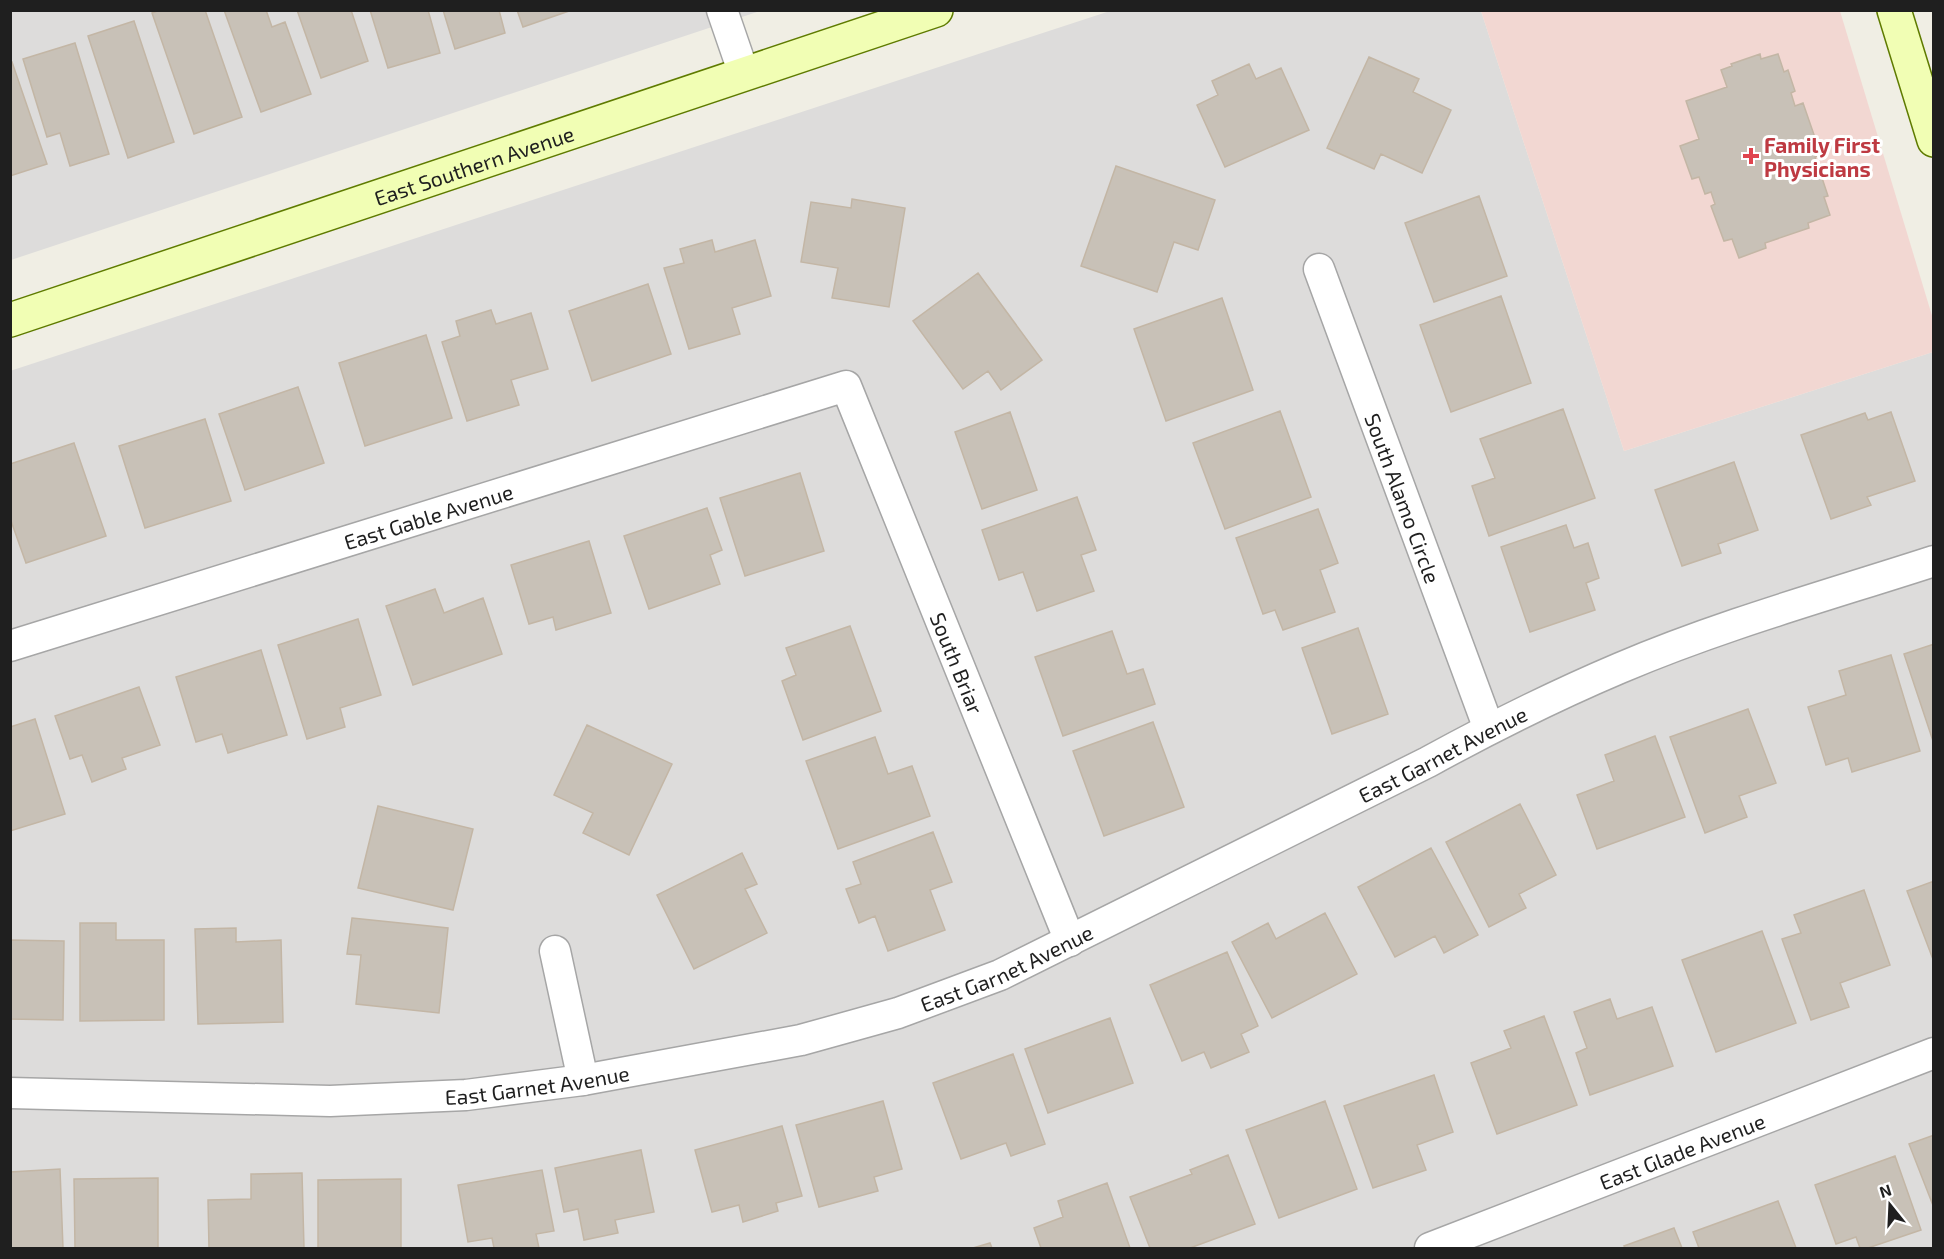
<svg xmlns="http://www.w3.org/2000/svg" width="1944" height="1259" font-family="'Exo 2',sans-serif">
<rect width="100%" height="100%" fill="#f0eee4"/>
<path fill="#dddcdb" d="M10,11H760L11,260Z
M1110,11H1481L1624,451L1933,352V1248H11L10,371Z"/>
<path fill="#f2d7d2" d="M1481,11H1840L1933,319V352L1624,451Z"/>
<path fill="#c8c1b7" stroke="#c3b6a5" stroke-width="1.5" d="M160,10H205L242,117L194,134L152,13Z
M224,10H266L272,27L285,22L311,94L261,112Z
M297,10H351L368,61L321,78Z
M370,10H428L440,53L388,68Z
M443,10H499L505,33L455,49Z
M517,10H572L523,27Z
M134,21L174,142L128,158L88,36Z
M75,43L109,154L70,166L60,133L47,137L23,59Z
M1760,54L1761,59L1778,54L1784,72L1788,70L1795,91L1791,93L1795,106L1803,103L1821,155L1815,157L1828,196L1824,197L1830,215L1808,223L1809,228L1765,243L1766,248L1739,258L1732,239L1724,241L1711,206L1715,204L1711,192L1705,194L1699,177L1692,179L1680,146L1699,139L1686,101L1727,87L1721,70L1732,66L1731,64Z
M1369,57L1419,79L1413,92L1451,110L1422,173L1381,154L1374,169L1327,148Z
M12,62L47,164L10,176V63Z
M1249,64L1256,79L1281,68L1309,130L1225,167L1197,105L1218,95L1212,81Z
M1116,166L1215,200L1198,250L1174,242L1157,292L1081,266Z
M1479,196L1507,276L1434,302L1405,223Z
M852,199L905,208L889,307L832,298L838,268L801,262L811,202L851,208Z
M712,240L715,252L755,240L771,296L732,308L740,334L689,349L664,268L684,263L680,249Z
M978,273L1042,360L1001,390L988,371L963,389L913,321Z
M648,284L671,354L592,381L569,311Z
M1501,296L1531,383L1451,412L1420,325Z
M1222,298L1253,390L1166,421L1134,329Z
M491,310L496,324L531,313L548,369L511,380L519,405L467,421L442,342L460,336L456,321Z
M426,335L452,418L365,446L339,363Z
M298,387L324,463L245,490L219,414Z
M1563,409L1595,498L1489,536L1472,486L1495,478L1480,439Z
M1280,411L1311,497L1225,529L1193,443Z
M1010,412L1037,490L982,509L955,432Z
M1891,412L1915,481L1867,497L1871,505L1831,519L1801,435L1865,413L1868,420Z
M205,419L231,501L145,528L119,446Z
M74,443L106,536L26,563L10,518V464Z
M1734,462L1758,530L1718,544L1721,553L1682,566L1655,490Z
M800,473L824,551L745,576L720,498Z
M1077,497L1096,550L1081,555L1094,591L1037,611L1023,572L999,580L982,530Z
M707,508L722,550L710,555L720,584L649,609L624,536Z
M1318,509L1338,563L1320,570L1335,612L1283,630L1275,610L1263,614L1236,538Z
M1566,525L1574,548L1588,543L1599,578L1586,583L1595,610L1530,632L1501,547Z
M589,541L611,613L556,630L553,617L529,624L511,565Z
M435,589L444,613L483,598L502,654L413,685L386,606Z
M358,619L381,695L340,708L345,727L307,739L278,645Z
M850,626L881,711L803,740L782,681L796,675L786,648Z
M1358,628L1388,714L1332,734L1302,648Z
M1112,631L1127,674L1143,669L1155,704L1063,736L1035,657Z
M1934,644V744L1904,654Z
M261,650L287,735L228,753L222,734L196,742L176,677Z
M1891,655L1920,751L1852,772L1848,758L1826,765L1808,707L1846,695L1839,671Z
M139,687L160,745L122,758L126,769L92,782L82,755L70,759L55,716Z
M1748,709L1776,783L1739,796L1747,817L1705,833L1670,737Z
M35,719L65,814L10,831V727Z
M1153,722L1184,807L1104,836L1073,751Z
M587,725L672,764L629,855L583,833L593,813L554,795Z
M1655,736L1685,817L1597,849L1577,795L1614,781L1605,755Z
M875,737L888,774L912,766L930,816L838,849L806,761Z
M1520,804L1556,875L1519,894L1526,908L1489,927L1446,842Z
M378,806L473,829L453,910L358,888Z
M933,832L952,882L930,890L945,930L888,951L875,916L859,923L846,889L861,884L853,862Z
M1431,848L1478,935L1444,953L1435,936L1395,957L1358,887Z
M742,853L757,884L745,889L767,933L694,969L657,895Z
M1934,881V962L1907,891Z
M1864,890L1890,965L1840,983L1849,1007L1811,1020L1782,939L1801,933L1794,915Z
M1325,913L1357,974L1272,1018L1232,942L1268,923L1276,939Z
M352,918L448,928L439,1013L356,1004L361,955L347,954Z
M80,923H116V940H164V1020L80,1021Z
M236,928V942L281,940L283,1022L198,1024L195,929Z
M1762,931L1796,1023L1716,1052L1682,960Z
M10,940L64,941L63,1020L10,1019Z
M1227,952L1258,1026L1241,1034L1249,1052L1211,1068L1204,1052L1182,1061L1150,985Z
M1610,999L1617,1019L1652,1007L1673,1066L1590,1095L1576,1053L1587,1048L1574,1012Z
M1544,1016L1577,1105L1497,1134L1471,1063L1511,1048L1504,1031Z
M1110,1018L1133,1083L1048,1113L1025,1049Z
M1013,1054L1045,1144L1011,1156L1006,1143L961,1159L933,1083Z
M1434,1075L1453,1132L1417,1145L1426,1170L1373,1188L1344,1106Z
M883,1101L902,1169L874,1177L878,1191L819,1207L796,1125Z
M1325,1101L1357,1189L1279,1218L1246,1130Z
M782,1126L802,1196L776,1203L778,1211L743,1222L739,1205L712,1212L695,1150Z
M1934,1135V1208L1909,1144Z
M641,1150L654,1212L615,1220L618,1233L584,1240L578,1209L564,1212L555,1168Z
M1228,1155L1255,1224L1190,1248H1150L1130,1197L1192,1174L1190,1170Z
M1895,1156L1921,1230L1868,1248H1860L1856,1237L1836,1244L1815,1185Z
M60,1169L63,1248H10V1172Z
M542,1170L554,1231L536,1234L539,1248H494L492,1238L468,1242L458,1185Z
M302,1173L304,1248H209L208,1200L251,1199V1174Z
M158,1178V1248H75L74,1179Z
M401,1179V1248H318V1180Z
M1107,1183L1130,1248H1041L1034,1228L1063,1217L1058,1201Z
M1778,1201L1796,1248H1699L1693,1232Z
M1674,1228L1682,1248H1625L1624,1246Z
M990,1243L992,1248H973Z"/>
<g fill="none" stroke-linecap="round" stroke-linejoin="round">
<defs>
<g id="street">
<path d="M722,10L744,74"/>
<path id="s1" d="M1319,269L1489,729"/>
<path id="s2" d="M10,646L846,386L1070,941"/>
<path d="M555,951L583,1080"/>
<path id="s3" d="M10,1093L330,1101L466,1095L583,1080L801,1040L898,1013L1000,975L1428,762C1490,728 1554,696 1620,668C1721,625 1829,595 1934,561"/>
<path id="s4" d="M1430,1248L1934,1053"/>
</g>
<g id="secondary">
<path d="M1894,10L1934,140"/>
<path id="s5" d="M10,320L936,10"/>
</g>
</defs>
<use href="#street" stroke="#a6a6a6" stroke-width="33"/>
<use href="#secondary" stroke="#5f7b00" stroke-width="36"/>
<use href="#street" stroke="#fff" stroke-width="30"/>
<use href="#secondary" stroke="#f1feb4" stroke-width="33"/>
</g>
<path fill="#e0444e" stroke="#fff" stroke-width="2" d="M1748 147h6v6h6v6h-6v6h-6v-6h-6v-6h6z"/>
<g text-anchor="middle" dominant-baseline="central" stroke-width="6" stroke-linejoin="round" paint-order="stroke">
<g font-size="21" font-weight="bold" fill="#be3a42" stroke="#fff" text-anchor="start">
<text x="1764" y="144">Family First<tspan x="1764" dy="24">Physicians</tspan></text>
</g>
<g font-size="21" fill="#1f1f1f" stroke="#fff">
<text stroke="none"><textPath href="#s5" startOffset="489">East Southern Avenue</textPath></text>
<text stroke="none"><textPath href="#s1" startOffset="244">South Alamo Circle</textPath></text>
<text stroke="none"><textPath href="#s2" startOffset="438">East Gable Avenue</textPath></text>
<text stroke="none"><textPath href="#s2" startOffset="1174">South Briar</textPath></text>
<text stroke="none"><textPath href="#s3" startOffset="1500">East Garnet Avenue</textPath></text>
<text stroke="none"><textPath href="#s3" startOffset="1014">East Garnet Avenue</textPath></text>
<text stroke="none"><textPath href="#s3" startOffset="528">East Garnet Avenue</textPath></text>
<text stroke="none"><textPath href="#s4" startOffset="270">East Glade Avenue</textPath></text>
</g>
</g>
<rect width="1944" height="1259" fill="none" stroke="#1f1f1f" stroke-width="24"/>
<g transform="translate(1890 1205) rotate(342)" stroke="#ffffff" stroke-width="4.5" paint-order="stroke">
<path d="M0-4.5L10 22L0 15L-10 22Z" fill="#1f1f1f"/>
<text y="-9" font-size="16" font-weight="bold" text-anchor="middle" fill="#1f1f1f">N</text>
</g>
</svg>
